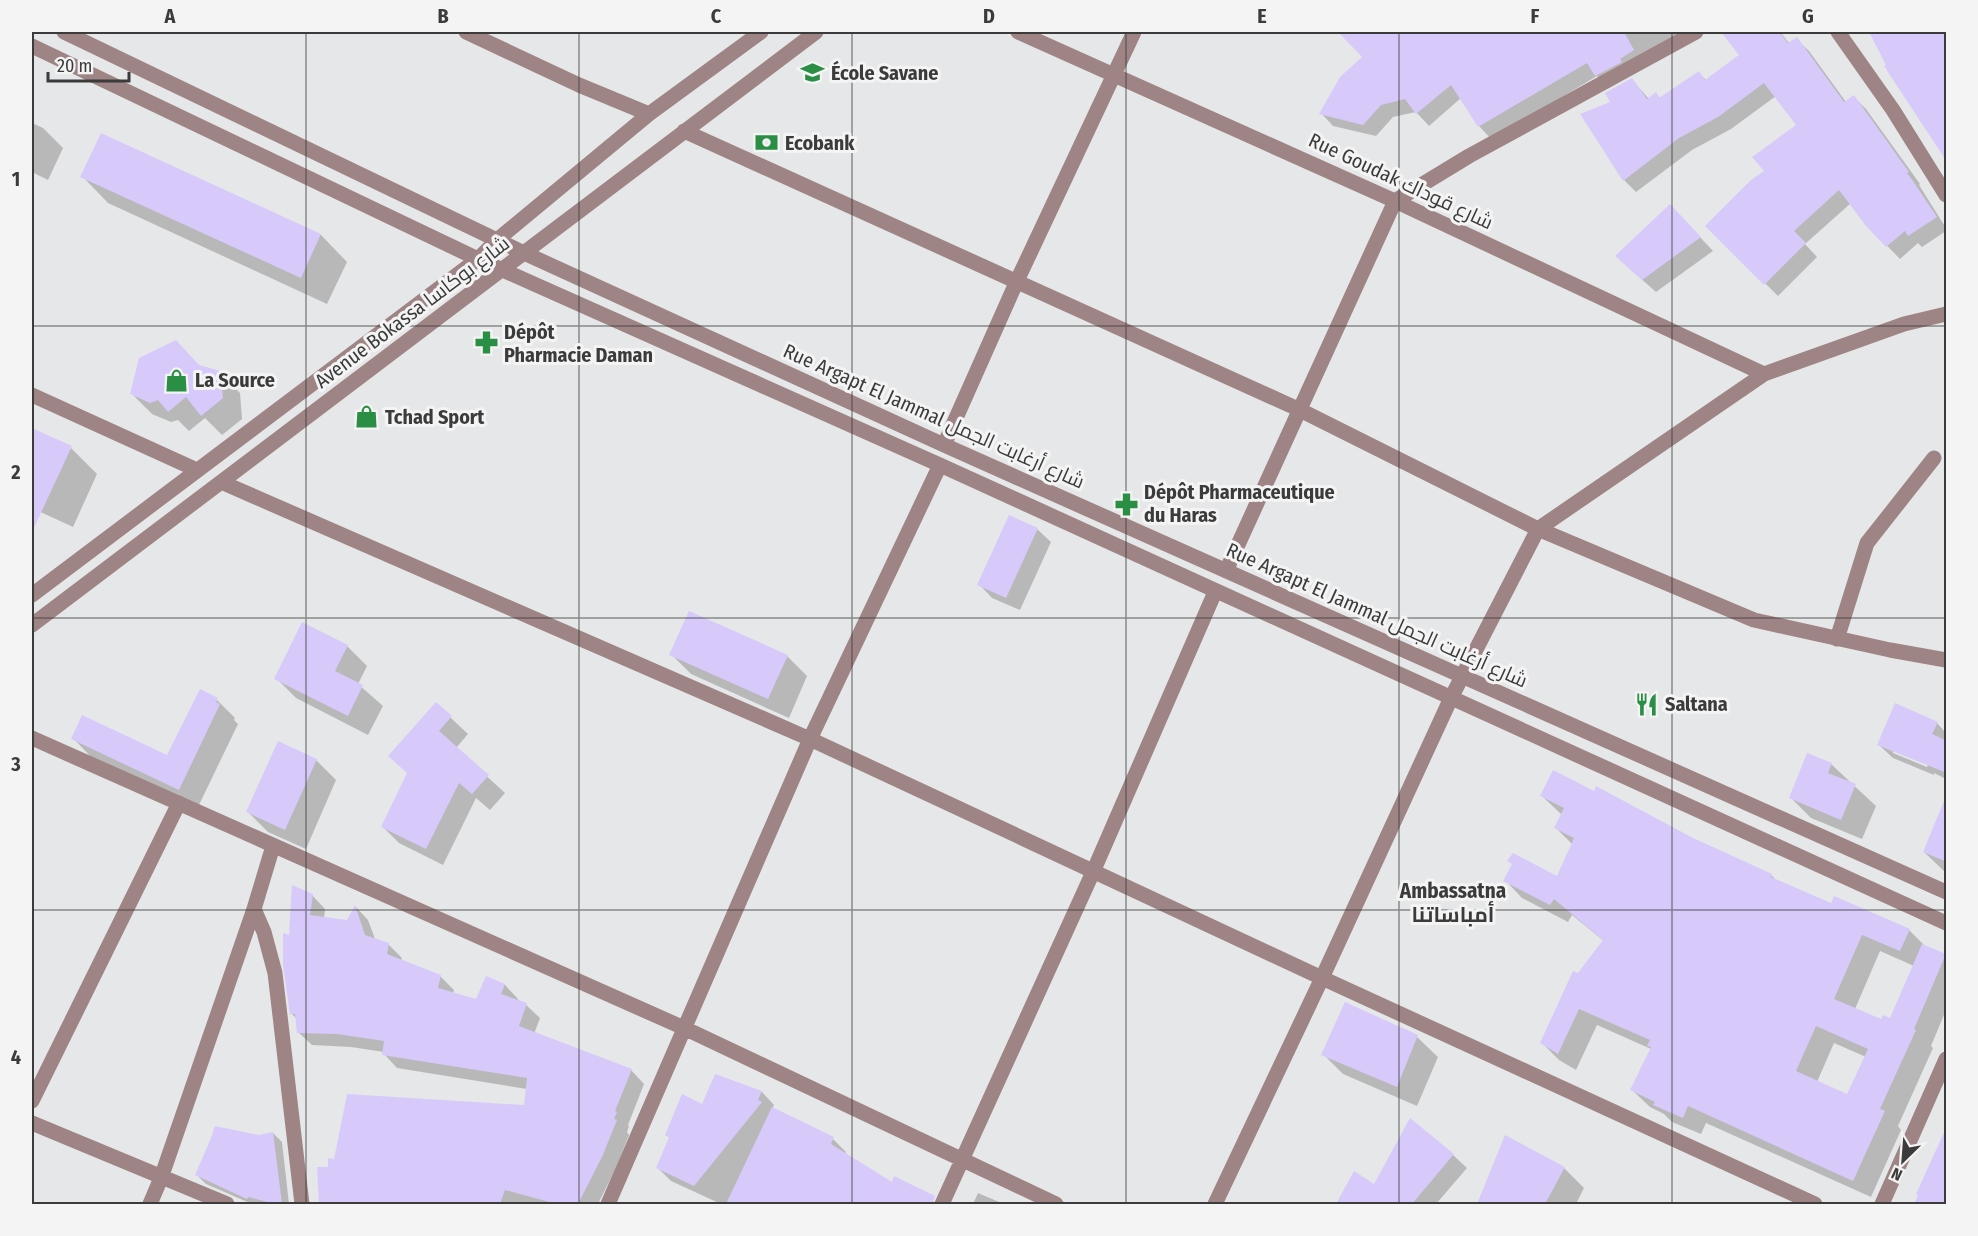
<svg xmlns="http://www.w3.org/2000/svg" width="1978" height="1236" font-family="'Fira Sans Condensed',Cairo,sans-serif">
<rect width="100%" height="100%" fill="#e6e7e8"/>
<path fill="#0003" fill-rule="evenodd" d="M1340,32H1698L1609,88L1597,76L1491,139L1479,126L1461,98L1429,126L1416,112L1393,117L1376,136L1333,126L1321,113L1365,57Z
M1723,32H1780L1790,44L1796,39L1809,51L1846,102L1854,97L1866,109L1920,184L1919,185L1946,228V231L1922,247L1918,243L1900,259L1867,225L1851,203L1805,244L1817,257L1778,296L1707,226L1766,172L1798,126L1776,96L1731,129L1692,150L1636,192L1624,180L1612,103L1632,80L1649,99L1656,94L1661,99L1699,73L1707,81L1742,55Z
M1871,32H1946V156L1888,66L1879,44Z
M32,123L43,128L63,148L48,180L32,172Z
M102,135L321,235L347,262L327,304L108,203L82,176Z
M1683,219L1713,251L1656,292L1630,269Z
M201,368L219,372L240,393L242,419L222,435L205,418L189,431L178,420L171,422L152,414L132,394Z
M32,429L71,448L97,474L73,527L32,508Z
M1037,529L1051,542L1020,610L992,598L979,584Z
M347,646L367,666L358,684L383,706L368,735L296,698L276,678Z
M671,654L787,656L807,676L789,718L691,674Z
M217,700L235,718L234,720L238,724L198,807L91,757L73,738L168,757Z
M436,704L468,734L456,748L505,793L490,810L476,798L443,865L399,843L382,826L408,774Z
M1937,723L1946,733V779L1934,773V775L1893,758L1879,745ZM1893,750L1928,765L1927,767L1893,753Z
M316,760L336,780L306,849L268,832L248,812Z
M1831,764L1876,806L1862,839L1811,818L1791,798Z
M1542,796L1690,838L1771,875L1777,881L1832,905L1909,930L1926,947L1946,957V1010L1931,1046L1933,1048L1898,1126L1901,1130L1871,1197L1706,1123L1701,1134L1672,1122L1664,1114L1650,1107L1632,1090L1651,1049L1597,1025L1576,1070L1559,1060L1542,1043L1604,941L1572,915L1568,922L1522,898L1505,880L1558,878L1573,845L1556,828L1562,815ZM1880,951L1914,966L1891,1020L1882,1021L1855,1009ZM1834,1043L1866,1057L1848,1096L1817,1082Z
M1946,828V873L1924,852Z
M312,895L325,909L324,918L348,922L356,907L368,920L375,939L388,944L402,958L401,961L440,976L454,990L453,994L477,1001L487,978L505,985L518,999L517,1001L526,1005L540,1018L534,1034L631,1070L644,1084L628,1125L629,1126L627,1132L629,1135L615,1170L598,1204H321L319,1168H330L335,1161L525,1106L527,1089L397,1068L384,1054V1052L351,1047L312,1045L298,1032L297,1019L291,1013Z
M1345,1004L1417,1037L1438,1057L1417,1106L1343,1074L1323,1054Z
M716,1075L762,1092L774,1105L772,1109L833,1139L846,1152L845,1154L893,1184L925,1193L936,1204H721L671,1181L658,1168L670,1138L666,1135L703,1106Z
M1410,1120L1453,1155L1467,1168L1436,1204H1345L1341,1200L1375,1186Z
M273,1133L282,1142L289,1204H252L206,1184L197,1175L259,1136Z
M1564,1168L1584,1188L1576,1204H1482L1480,1202Z
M978,1193L1004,1204H973Z"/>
<path fill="#d7cafb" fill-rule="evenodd" d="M1338,32H1624L1634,50L1620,59L1622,62L1595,76L1587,63L1478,127L1451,85L1416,114L1405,99L1381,105L1363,125L1319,114L1340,77L1362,57Z
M1721,32H1779L1788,43L1797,37L1844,102L1854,95L1909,172L1907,173L1913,181L1937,217L1908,236L1905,231L1886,247L1866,226L1839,190L1794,231L1806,243L1764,285L1705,226L1751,180L1764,171L1752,157L1796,125L1764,83L1718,117L1679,138L1623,181L1580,114L1610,102L1605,93L1632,78L1647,99L1656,92L1659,98L1699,71L1705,80L1739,55Z
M1869,32H1947V162L1884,66L1886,65Z
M101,133L321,234L301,278L80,177Z
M1670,204L1701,237L1642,280L1615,256Z
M176,340L199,365L220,371L223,398L201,416L186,397L168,412L158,400L150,403L130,394L139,358Z
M32,428L72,446L32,532Z
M1009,515L1038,528L1006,598L977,585Z
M689,611L788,655L768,699L669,655Z
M302,622L348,645L335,671L363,685L348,716L274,679Z
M200,689L218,698L216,702L220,704L179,790L71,739L82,715L167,755Z
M436,702L452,716L439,731L489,775L472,794L459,783L426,849L381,827L407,773L388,756Z
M1895,703L1938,722L1932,734L1947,741V773L1877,745Z
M278,741L317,759L285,830L246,812Z
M1807,753L1832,763L1828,773L1856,784L1841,820L1789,798Z
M1553,770L1594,791L1596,786L1691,837L1772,874L1771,877L1831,903L1834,896L1910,929L1900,951L1862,935L1834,999L1881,1019L1883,1015L1890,1018L1922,944L1946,954L1914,1029L1916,1030L1880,1109L1885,1111L1853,1181L1688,1106L1683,1118L1653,1105L1655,1102L1630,1090L1651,1047L1647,1046L1650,1040L1579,1009L1558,1054L1540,1043L1573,971L1578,973L1603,940L1554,899L1550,905L1503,881L1512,864L1507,861L1513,853L1557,876L1574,838L1554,828L1564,808L1540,796ZM1816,1026L1868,1049L1847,1094L1796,1071Z
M1946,796H1947V862L1923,852Z
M292,885L313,894L310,915L347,920L355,905L365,935L389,943L387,954L441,975L438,988L476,999L486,976L505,984L501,994L527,1003L519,1026L632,1069L615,1111L617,1112L614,1119L617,1120L602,1157L578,1204H557L505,1190L500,1204H319L317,1167H328V1158L334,1159L347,1094L524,1105L527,1078L382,1055L384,1041L337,1034L297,1033L295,1014H290L283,965V933L289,935Z
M1345,1002L1418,1035L1397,1087L1321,1055Z
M715,1074L762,1091L758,1100L762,1102L694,1186L656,1168L669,1137L665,1135L682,1094L702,1104Z
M772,1107L834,1137L831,1144L892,1182L894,1176L935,1196L932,1204H726Z
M1410,1118L1454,1154L1412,1204H1336L1354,1171L1374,1184Z
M215,1126L259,1135L273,1132L282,1204H275L248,1197L247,1199L195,1175L211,1138Z
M1947,1126V1204H1914L1918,1195L1916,1194Z
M1505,1135L1565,1167L1545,1204H1477Z"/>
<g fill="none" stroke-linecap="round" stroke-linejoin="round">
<path stroke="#9e8484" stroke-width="15" d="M64,32L524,253L944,445L1946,892
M466,32L579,85L649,114
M1018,32L1395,201L1764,374
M1838,32L1893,110L1946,195
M32,46L478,259L940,465L1946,923
M684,131L1298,409L1538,529L1754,620L1890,650L1946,660
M32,395L197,470
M944,445L1016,283L1134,32
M221,482L810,739L1322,978L1815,1204
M1226,571L1395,201L1469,156L1696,32
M32,595L478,259L497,240L649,114L761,32
M32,625L816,32
M1837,639L1867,543L1934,458
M32,738L684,1028L1056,1204
M254,909L264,932L275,973L302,1204
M32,1101L179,803
M32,1123L227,1204
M150,1204L161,1178L254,909L273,846
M608,1204L810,739L940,465
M942,1204L1093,872L1215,592
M1215,1204L1322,978L1451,698L1538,529L1764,374L1904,324L1946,314
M1882,1204L1946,1059"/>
</g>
<path fill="none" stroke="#3b3b3b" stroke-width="1.5" stroke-opacity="0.55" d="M306,32V1204M579,32V1204M852,32V1204M1126,32V1204M1399,32V1204M1672,32V1204M32,326H1946M32,618H1946M32,910H1946"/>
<defs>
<symbol id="school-bare" viewBox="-9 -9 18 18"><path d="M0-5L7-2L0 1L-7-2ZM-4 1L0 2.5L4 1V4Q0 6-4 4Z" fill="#2a8f45" stroke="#f4f4f5" stroke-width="2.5" paint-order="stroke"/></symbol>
<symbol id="bank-bare" viewBox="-9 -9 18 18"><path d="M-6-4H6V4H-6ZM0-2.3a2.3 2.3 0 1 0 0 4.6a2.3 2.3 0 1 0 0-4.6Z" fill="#2a8f45" stroke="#f4f4f5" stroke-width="2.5" paint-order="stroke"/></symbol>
<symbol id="pharmacy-bare" viewBox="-9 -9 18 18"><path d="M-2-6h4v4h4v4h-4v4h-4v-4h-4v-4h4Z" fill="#2a8f45" stroke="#f4f4f5" stroke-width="2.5" paint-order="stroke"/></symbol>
<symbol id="shop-bare" viewBox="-9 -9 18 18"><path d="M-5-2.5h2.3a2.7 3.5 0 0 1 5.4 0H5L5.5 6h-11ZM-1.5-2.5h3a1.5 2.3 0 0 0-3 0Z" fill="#2a8f45" stroke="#f4f4f5" stroke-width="2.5" paint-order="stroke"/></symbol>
<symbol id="restaurant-bare" viewBox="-9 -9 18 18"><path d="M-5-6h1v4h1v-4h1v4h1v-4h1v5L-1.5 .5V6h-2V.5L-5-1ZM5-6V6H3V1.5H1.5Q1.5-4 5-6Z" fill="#2a8f45" stroke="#f4f4f5" stroke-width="2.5" paint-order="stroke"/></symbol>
</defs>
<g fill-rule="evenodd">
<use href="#school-bare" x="796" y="56" width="33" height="33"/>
<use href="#bank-bare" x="750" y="126" width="33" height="33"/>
<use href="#pharmacy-bare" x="470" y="326" width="33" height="33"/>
<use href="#shop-bare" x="160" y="364" width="33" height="33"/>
<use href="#shop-bare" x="350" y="400" width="33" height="33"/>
<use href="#pharmacy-bare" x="1110" y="488" width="33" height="33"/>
<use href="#restaurant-bare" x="1630" y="688" width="33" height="33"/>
</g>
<g text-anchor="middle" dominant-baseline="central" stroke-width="6" stroke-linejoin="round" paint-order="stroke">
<g font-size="20" font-weight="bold" fill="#3b3b3b" stroke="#f4f4f5" text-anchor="start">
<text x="831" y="73">École Savane</text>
<text x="785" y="143">Ecobank</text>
<text x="504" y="332">Dépôt<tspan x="504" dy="23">Pharmacie Daman</tspan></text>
<text x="195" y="380">La Source</text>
<text x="385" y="417">Tchad Sport</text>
<text x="1144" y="492">Dépôt Pharmaceutique<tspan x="1144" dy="23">du Haras</tspan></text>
<text x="1665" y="704">Saltana</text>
</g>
<g font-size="20" fill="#3b3b3b" stroke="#f4f4f5">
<text transform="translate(1401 181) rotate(25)">Rue Goudak شارع قوداك</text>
<text transform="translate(412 312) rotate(-37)">Avenue Bokassa شارع بوكاسا</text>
<text transform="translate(934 416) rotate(24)">Rue Argapt El Jammal شارع أرغابت الجمل</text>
<text transform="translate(1377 615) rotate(24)">Rue Argapt El Jammal شارع أرغابت الجمل</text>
</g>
<g font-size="21" font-weight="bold" fill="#3b3b3b" stroke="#f4f4f5">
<text x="1453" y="891">Ambassatna<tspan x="1453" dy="24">أمباساتنا</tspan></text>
</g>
</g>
<rect width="1978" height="1236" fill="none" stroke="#f4f4f5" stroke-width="66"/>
<g transform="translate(1903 1161) rotate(205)" stroke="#f4f4f5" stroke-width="4.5" paint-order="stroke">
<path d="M0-4.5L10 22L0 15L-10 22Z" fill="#3b3b3b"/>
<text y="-9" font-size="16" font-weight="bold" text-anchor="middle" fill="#3b3b3b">N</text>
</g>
<path d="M48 72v9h81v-9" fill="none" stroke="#3b3b3b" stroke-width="3"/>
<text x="57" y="72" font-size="18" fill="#3b3b3b" stroke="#f4f4f5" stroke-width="4.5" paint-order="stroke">20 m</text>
<rect x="33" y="33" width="1912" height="1170" fill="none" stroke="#3b3b3b" stroke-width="2"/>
<g font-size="20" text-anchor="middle" font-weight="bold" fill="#3b3b3b">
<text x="170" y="23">A</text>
<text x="443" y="23">B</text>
<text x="716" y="23">C</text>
<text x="989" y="23">D</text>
<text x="1262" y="23">E</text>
<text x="1535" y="23">F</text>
<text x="1808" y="23">G</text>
<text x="16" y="186">1</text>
<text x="16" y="479">2</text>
<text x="16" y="771">3</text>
<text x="16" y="1064">4</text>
</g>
</svg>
